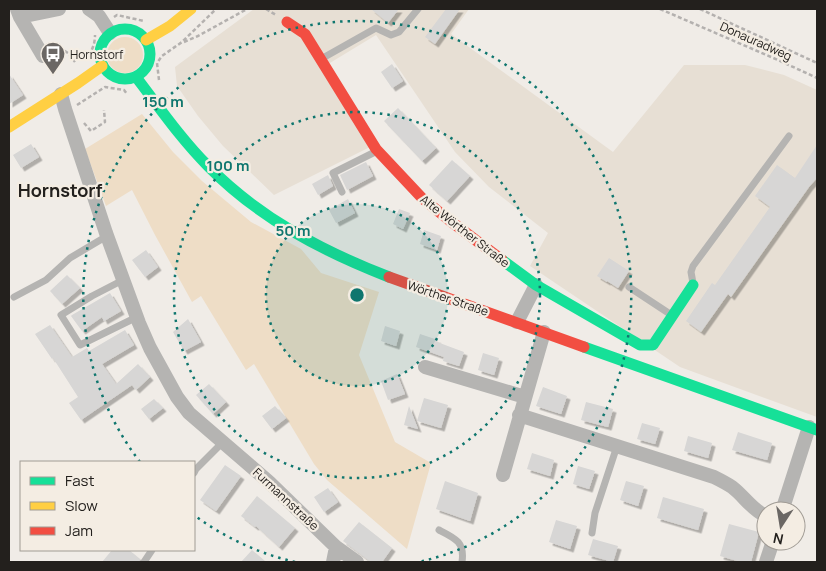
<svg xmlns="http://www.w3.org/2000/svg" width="826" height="571" font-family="Manrope,sans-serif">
<defs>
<filter id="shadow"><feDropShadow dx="3.5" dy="3.5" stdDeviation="0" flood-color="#0004"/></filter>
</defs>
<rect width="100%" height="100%" fill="#f0ece7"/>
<path fill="#e7dfd4" d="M254,9H469L451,34L613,152L684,65H745L784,75L817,90V417L680,367L530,266L548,233L489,187L455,152L376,35L320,69L372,146L274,195L223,146L198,116L177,86L175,67Z"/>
<path fill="#eeddc6" d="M107 55a18 18 0 1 1 36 0a18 18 0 1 1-36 0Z
M142,114L173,152L202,181L251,222L301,249L321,273L379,292L359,355L395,442L431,463L407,549L327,480L314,464L254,364L246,370L201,296L192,302L155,235L132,190L106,206L85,149Z"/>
<path fill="#d7d6d5" filter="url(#shadow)" d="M371,9H399L388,23Z
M446,9H460L435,44L425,37Z
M392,64L403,81L392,88L381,72Z
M9,74L23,95L9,104Z
M398,108L436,148L422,161L384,121Z
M31,144L39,157L21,168L13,155Z
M817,145V178L809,187L731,297L728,294L701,332L686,321L712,283L715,285L770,207L755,196L777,165L795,178Z
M452,160L470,176L447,201L429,185Z
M366,162L373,176L347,190L340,175Z
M328,175L333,186L318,195L312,184Z
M348,199L355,213L336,223L329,210Z
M399,209L410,213L403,229L393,224Z
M424,230L441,236L437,250L420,244Z
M146,250L158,267L145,277L132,260Z
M609,258L629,271L618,288L607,281V282L597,276Z
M67,275L80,288L62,304L50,291Z
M110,293L121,311L104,321L102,317L82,331L71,316L72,315Z
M188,319L201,342L184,351L173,332Z
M50,325L72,357L87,348L89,351L125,330L134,345L102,364L116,384L138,364L150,377L136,390L132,385L81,420L69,403L78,397L53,358L52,359L35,334Z
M385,326L400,331L396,346L381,341Z
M420,334L438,340L437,342L464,352L459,366L443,361L444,357L416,347Z
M483,353L499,358L494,375L478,370Z
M397,374L405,394L388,400L381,381Z
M209,384L226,402L213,414L196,395Z
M543,387L567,396L561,414L536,406Z
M424,398L448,405L441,428L417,421Z
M154,399L163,408L149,419L141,409Z
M586,402L613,409L608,427L581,420Z
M275,406L286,418L272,429L262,416Z
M409,406L418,429L404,425Z
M642,423L660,428L655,444L637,439Z
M738,432L772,443L767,460L732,450Z
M688,436L712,443L708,458L684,451Z
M532,453L554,460L550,476L527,469Z
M225,465L241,476L216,511L200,500Z
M578,466L595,471L589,489L573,484Z
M445,481L478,493L470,521L436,509Z
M626,481L644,486L638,506L620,500Z
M328,488L338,502L324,512L314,497Z
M257,496L295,528L279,547L256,526L255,527L241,516Z
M663,497L704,509L698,530L657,518Z
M556,520L577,526L570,549L549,542Z
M359,522L392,548L382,562H371L343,541Z
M729,524L759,532L751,562H741L720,556Z
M593,539L618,546L613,562L588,555Z
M112,550H129L140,559L139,562H102Z
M252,550L266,562H241Z"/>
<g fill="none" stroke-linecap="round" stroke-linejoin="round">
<path stroke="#b4b1af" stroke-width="2.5" stroke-dasharray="4 2.5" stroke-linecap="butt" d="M266,9L276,15
M660,9L778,60L817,78
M700,9L817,63
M114,17L117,15L144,21
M184,42L198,36L247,9
M53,51L60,48L68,53L75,62
M88,55C93,50 95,42 95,35
M159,80L157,63L162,56L182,42L216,9
M77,105L105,87L124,90L127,94
M84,123L91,131L105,122L104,110"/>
<path stroke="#b5b4b2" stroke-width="7" d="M321,59L376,28L391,35L399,32L418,9
M342,192L333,173L375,152
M123,280L92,296L61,315L80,345L137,317
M693,283L691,272L693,266L789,136
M629,287L670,314
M14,297L46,280L70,258L107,236
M194,473L196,469L223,442
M439,530C455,538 465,542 462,562
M592,533L595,513L617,446
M144,562L152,550"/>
<path stroke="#b5b4b2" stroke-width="14" d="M17,9L20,17L43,56
M89,9L99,16L110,33
M20,17L59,9
M61,94L65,109L106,233L139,323L150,348L177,397L189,413L269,482L336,547L357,562
M517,322L536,285
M425,367L525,397
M519,415L714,477C720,480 726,483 732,487C744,496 752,510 766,516
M503,475L544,332
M782,511L809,427
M333,562L336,547
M766,562L773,541"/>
<path stroke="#16e098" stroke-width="11" d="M100 54a25 25 0 1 1 50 0a25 25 0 1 1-50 0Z
M136,77C159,107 181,139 208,166C259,218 322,251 389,277
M502,260L536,285L640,345H653L693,285
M584,347L817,430"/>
<path stroke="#ffcf43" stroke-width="11" d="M146,40L170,26L191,9
M9,127L78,83L102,66"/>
<path stroke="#f24e42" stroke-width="11" d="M287,22L305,34L376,149L422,198L449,220L502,260
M389,277L584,347"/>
</g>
<circle cx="357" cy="295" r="91" fill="#0f766e" fill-opacity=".12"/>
<g fill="none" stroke="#0f766e" stroke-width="2.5" stroke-dasharray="2.5 5">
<circle cx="357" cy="295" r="91"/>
<circle cx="357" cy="295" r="183"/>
<path d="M295 562A274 274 0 0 1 194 515M140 462A274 274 0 1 1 419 562"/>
</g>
<defs>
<symbol id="bus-pin" viewBox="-11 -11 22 30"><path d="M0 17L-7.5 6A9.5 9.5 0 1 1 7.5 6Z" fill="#6b6764" stroke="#f4ede3"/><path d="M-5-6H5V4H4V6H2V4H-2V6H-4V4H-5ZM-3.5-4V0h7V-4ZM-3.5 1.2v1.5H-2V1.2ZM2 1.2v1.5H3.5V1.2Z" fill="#fff"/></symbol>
</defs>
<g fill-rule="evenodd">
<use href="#bus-pin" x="39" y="40" width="28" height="38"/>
</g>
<g text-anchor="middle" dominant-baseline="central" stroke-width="4.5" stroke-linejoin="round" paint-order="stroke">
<g font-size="12" fill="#23201d" stroke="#f4ede3">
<text transform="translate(756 41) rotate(24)">Donauradweg</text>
<text transform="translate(465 231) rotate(38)">Alte Wörther Straße</text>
<text transform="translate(448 298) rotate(19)">Wörther Straße</text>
<text transform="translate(286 499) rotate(43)">Furmannstraße</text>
</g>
<g font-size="12" fill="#23201d" stroke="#f4ede3" text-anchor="start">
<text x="70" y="54">Hornstorf</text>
</g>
<g font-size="18" font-weight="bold" fill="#23201d" stroke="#f4ede3">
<text x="60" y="190">Hornstorf</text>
</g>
</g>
<circle cx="357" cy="295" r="8" fill="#0f766e" stroke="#f4ede3" stroke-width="2.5"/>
<g font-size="15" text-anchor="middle" font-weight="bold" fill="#0f766e" stroke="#f4ede3" stroke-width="4.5" stroke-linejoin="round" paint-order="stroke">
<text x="163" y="107">150 m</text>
<text x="228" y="171">100 m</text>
<text x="293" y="236">50 m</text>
</g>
<rect width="826" height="571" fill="none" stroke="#23201d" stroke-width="20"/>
<rect x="20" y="461" width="175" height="90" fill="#f4ede3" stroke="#a09b94"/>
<rect x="30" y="477" width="25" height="8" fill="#16e098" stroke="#a09b94"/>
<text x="65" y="486" font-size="15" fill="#23201d">Fast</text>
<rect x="30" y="502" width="25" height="8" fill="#ffcf43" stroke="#a09b94"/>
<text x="65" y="511" font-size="15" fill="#23201d">Slow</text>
<rect x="30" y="527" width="25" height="8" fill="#f24e42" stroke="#a09b94"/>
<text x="65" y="536" font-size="15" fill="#23201d">Jam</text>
<g transform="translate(781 526) rotate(192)"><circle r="24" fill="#f4ede3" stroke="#a09b94"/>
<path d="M0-4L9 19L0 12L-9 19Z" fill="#6b6764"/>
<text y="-8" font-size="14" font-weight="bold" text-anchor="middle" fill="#23201d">N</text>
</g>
</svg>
